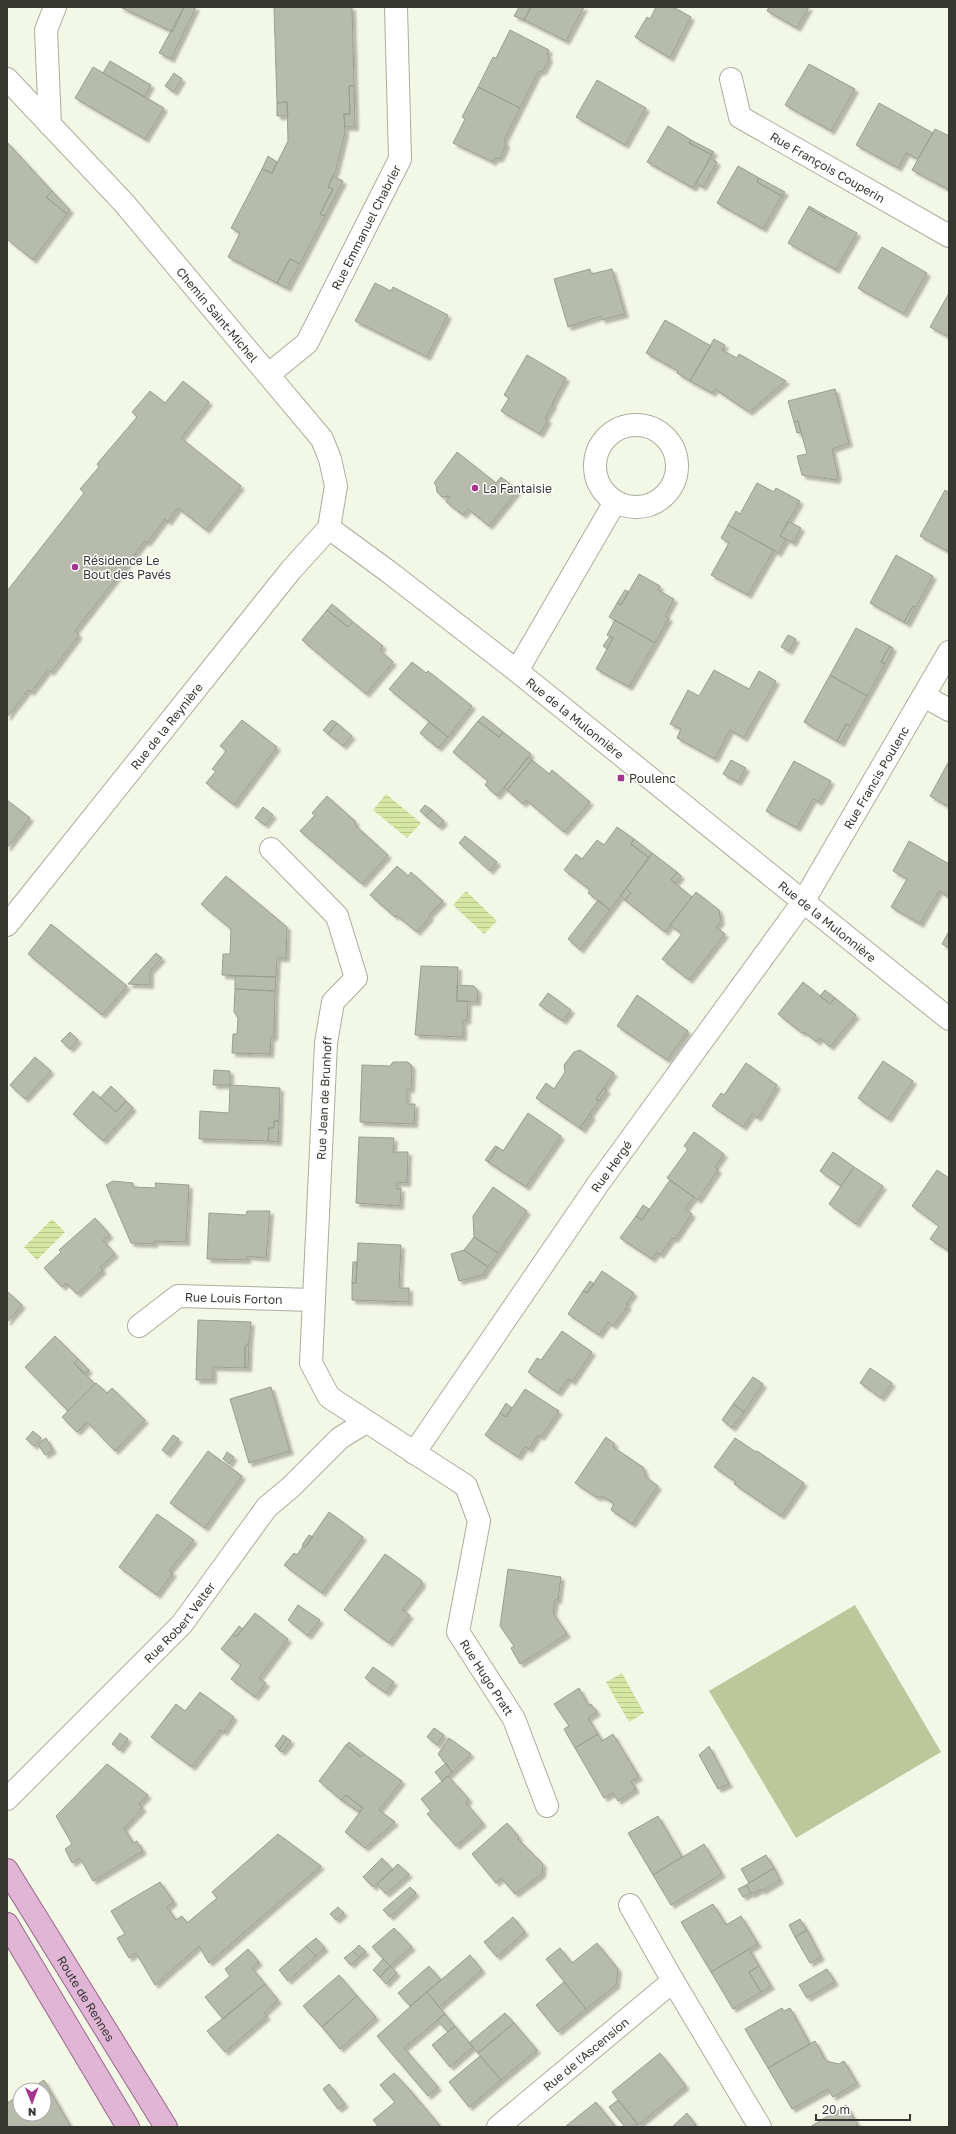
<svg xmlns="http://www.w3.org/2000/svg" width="956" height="2134" font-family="'Golos Text',sans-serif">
<defs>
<pattern id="water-rules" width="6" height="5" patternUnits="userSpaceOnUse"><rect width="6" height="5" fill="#d6e6a3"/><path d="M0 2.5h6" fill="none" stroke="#b8c68d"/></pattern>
<filter id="shadow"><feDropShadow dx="3.5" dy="3.5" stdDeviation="1" flood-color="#0004"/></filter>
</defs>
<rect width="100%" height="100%" fill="#f3f7e6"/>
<path fill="#bcc79c" d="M855,1605L941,1752L796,1838L709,1691Z"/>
<path fill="url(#water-rules)" d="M386,794L421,823L407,838L373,810Z
M466,891L497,921L484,934L453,905Z
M52,1219L65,1232L37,1260L24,1247Z
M622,1673L644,1713L629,1722L606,1682Z"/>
<path fill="#b7bbab" stroke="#9a9f8f" filter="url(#shadow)" d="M120,7H184L173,32Z
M184,7H196L171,59L159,53Z
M274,7H352L354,86H349L350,114H344L345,133L336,170L328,187L333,189L320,214L325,216L300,264L290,259L277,283L228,257L240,233L231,228L262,169L272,173L288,141L287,102L277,103Z
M519,7H531L524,20L514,16Z
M531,7H584L566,41L524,20Z
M656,7H673L691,17L670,58L635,37L647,17L650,19Z
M769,7H809L797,28L767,11Z
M510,30L549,50L547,54L549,59L543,71L538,72L520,108L478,87L493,57L496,58Z
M110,61L151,85L144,97L103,73Z
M809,64L855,89L831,131L785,105Z
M93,67L164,108L145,139L75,98Z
M174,73L182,79L174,92L165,86Z
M597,80L646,108L625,145L576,117Z
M349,86H354L355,127H345L344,114H350Z
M478,87L520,108L504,140L506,145L500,158L494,159L493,162L453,143L465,119L462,117Z
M287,102L288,116H277V103Z
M879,103L933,133L918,159L906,153L898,168L856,145Z
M668,126L691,140L689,143L712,155L693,188L647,162Z
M935,129L949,136V190L912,170Z
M691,140L714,152L712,155L689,143Z
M7,142L52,191L46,197L67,214L33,260L7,239Z
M268,156L277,162L272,173L262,169Z
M710,158L717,162L703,187L696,183Z
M738,166L759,178L757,182L782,196L763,229L717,203Z
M333,176L343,181L325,216L320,214L333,189L328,187Z
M759,178L785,192L782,196L757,182Z
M52,191L70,210L67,214L46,197Z
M809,206L826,216L825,218L808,208Z
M808,208L825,218L826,216L857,233L836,270L788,243Z
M882,247L927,273L904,314L858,288Z
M290,259L300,264L287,288L277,283Z
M590,269L591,274L612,269L625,314L602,320L601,316L568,327L554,279Z
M375,283L391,291L393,287L448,315L427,357L355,321Z
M949,293V337L930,327Z
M665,320L711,346L690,381L677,373L678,371L646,353Z
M714,339L725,345L722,350L737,358L739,354L786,381L749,412L715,389L712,393L690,381Z
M527,355L566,378L552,404L553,405L545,418L548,420L540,434L501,411L509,398L504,395Z
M183,381L209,402L181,438L241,486L206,530L178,508L168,522L165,519L147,543L145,541L75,631L79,635L51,672L48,670L31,692L28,690L7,717V591L84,493L80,489L99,467L97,464L137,417L132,412L150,391L165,403Z
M835,389L849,443L832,449L838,476L836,480L802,475L797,456L807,454L798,421L794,422L788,401Z
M798,421L801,432L797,433L794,422Z
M457,452L496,483L501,477L518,490L489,526L468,509L463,515L446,502L450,496L442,497L437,492L436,485L434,483Z
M757,483L774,492L776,488L800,501L780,536L786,539L778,553L728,525L736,511L740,514Z
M945,490L949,492V552L920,536Z
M788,521L801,528L793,543L780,536Z
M728,525L774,550L748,595L711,575L729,543L721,538Z
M896,555L933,576L916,607L913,606L904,622L870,603Z
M639,574L660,586L658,590L674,599L665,616L669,618L655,643L609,617L617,603L621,605Z
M625,590L629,592L621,605L617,603Z
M332,604L353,622L348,627L327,610Z
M913,606L916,607L907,624L904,622Z
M327,610L348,627L353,622L383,646L380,650L393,662L366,694L302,640Z
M615,620L655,643L629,687L596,669L613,638L607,635Z
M856,628L890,646L881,662L885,664L867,696L830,675Z
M788,635L796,639L789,651L781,647Z
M610,636L613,638L607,649L603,646Z
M890,646L893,648L885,664L881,662Z
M412,662L426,673L428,671L472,706L448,737L389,689Z
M714,670L749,689L759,671L776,681L744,738L730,730L715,759L677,738L681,729L670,724L688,690L699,696Z
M830,675L867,696L850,726L846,724L837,741L804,722Z
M483,716L503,732L499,737L478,721Z
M242,720L277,747L234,805L206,783L216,771L212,769L226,751L220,746Z
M332,720L337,723L328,734L323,730Z
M478,721L499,737L503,732L531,754L497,796L485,785L488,781L453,752Z
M429,722L448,737L438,748L420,733Z
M337,723L352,736L343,746L328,734Z
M846,724L850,726L841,743L837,741Z
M528,757L532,760L507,790L504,788Z
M532,760L549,774L552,770L590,802L564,832L526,800L523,804L507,790Z
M731,760L746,768L738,782L723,774Z
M794,761L831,781L819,802L813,799L797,828L766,811Z
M949,761V807L930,796Z
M327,796L355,821L356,826L388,855L362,884L300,831L315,815L312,813Z
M7,800L30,818L7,848Z
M425,805L432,810L426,816L420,811Z
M263,807L273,815L265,825L255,818Z
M432,810L444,821L439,827L426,816Z
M617,827L634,839L631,844L649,858L610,910L588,893L590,890L564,870L576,854L582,859L597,840L604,845Z
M465,836L497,862L490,871L459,843Z
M634,839L652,853L649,858L631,844Z
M909,841L949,864V897L939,891L920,924L891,907L907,879L893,871Z
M652,853L677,872L671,880L692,897L665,932L625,900L631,893L626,888Z
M397,866L408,876L411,872L443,901L429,915L430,917L417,932L396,915L395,917L370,895Z
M677,872L681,876L675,883L671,880Z
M226,876L287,927L286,958H277L276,977L222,975L223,954H230L231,929L201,904Z
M626,888L631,893L625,900L620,896Z
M696,892L719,910L721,921L716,927L725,934L689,980L662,959L682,934L670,925Z
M598,900L610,910L580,950L568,939Z
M51,924L127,986L102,1015L28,954Z
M949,931V948L942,944Z
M156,953L162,958L150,971V985L128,984Z
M421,966L458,967L457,1001H468L467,1021L463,1020V1037L415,1035Z
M235,976L276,977L275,991L235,989Z
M803,982L830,1004L835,998L856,1015L830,1047L820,1038L817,1042L804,1032L802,1033L778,1014Z
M457,985L474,986L478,991L477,1002L457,1001Z
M235,989L275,991L274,1037H271L270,1054L232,1053L233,1034H237L238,1018L234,1012Z
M825,990L835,998L830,1004L820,996Z
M548,993L571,1010L563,1021L539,1005Z
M637,995L688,1031L667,1060L617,1026Z
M70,1032L78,1040L70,1049L61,1041Z
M580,1050L614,1073L596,1099L599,1101L580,1128L536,1098L546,1083L554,1089L565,1072L564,1065L574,1052Z
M35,1057L51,1071L25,1099L10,1085Z
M883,1061L913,1081L888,1119L858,1098Z
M393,1062H408L412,1066L411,1089H407V1104H415L414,1124L360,1122L362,1065L390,1066Z
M746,1063L777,1085L758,1118L752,1114L743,1127L712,1106L721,1093L724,1095Z
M214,1070L230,1071V1085H213Z
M230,1085L280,1088L279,1121H274V1128H269L268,1141L199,1139L200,1111L229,1113Z
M111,1086L126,1101L116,1112L100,1098Z
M604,1088L607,1090L599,1101L596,1099Z
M93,1091L116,1112L126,1101L133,1108L103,1141L73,1114Z
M528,1113L561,1136L526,1187L488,1162L498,1147L503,1151Z
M590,1114L592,1116L582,1130L580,1128Z
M274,1121H279L278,1142L268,1141L269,1128H274Z
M694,1132L724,1154L715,1167L718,1170L698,1200L667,1178L688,1149L684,1146Z
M359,1137L394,1138L393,1152H408L407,1183L397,1182V1189L401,1188L400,1206L356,1203Z
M495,1146L498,1147L488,1162L485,1160Z
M833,1152L854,1167L841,1186L820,1171Z
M854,1167L883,1186L856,1224L829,1204Z
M937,1170L949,1178V1251L930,1239L939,1226L912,1206Z
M670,1180L694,1197L685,1209L692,1214L675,1239L672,1238L660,1255L657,1252L652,1259L620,1238L636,1216L642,1220Z
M113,1181L133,1183V1187L156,1188L155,1183L189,1185L186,1242L154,1241V1244L131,1243L106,1185Z
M493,1187L527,1211L498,1253L474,1237L473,1216Z
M643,1205L649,1209L642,1220L636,1216Z
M247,1211H270L266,1258L247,1256V1260L207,1259L209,1213L246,1215Z
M95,1218L110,1235L103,1240L115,1254L100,1267L103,1270L77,1294L66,1283L62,1287L44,1268L61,1252L59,1250Z
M474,1237L498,1253L488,1267L464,1250Z
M358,1243L401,1245L399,1288H409V1302L352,1300V1283H356Z
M464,1250L488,1267L483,1275L459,1281L451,1254Z
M353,1262H357L356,1283H352Z
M602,1271L634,1293L626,1304L628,1306L613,1326L608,1322L599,1335L568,1314L583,1291L587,1293Z
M590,1281L594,1284L587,1293L583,1291Z
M7,1291L22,1305L7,1322Z
M198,1320L251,1322L249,1342L245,1347V1368L213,1367V1380H196Z
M562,1331L592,1352L572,1382L568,1379L558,1393L528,1372L537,1358L541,1360Z
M55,1336L78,1359L74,1363L95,1384L68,1411L25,1367Z
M249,1342L248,1368H245V1347Z
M78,1359L89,1370L84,1374L74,1363Z
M870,1368L892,1383L881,1398L860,1383Z
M753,1377L763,1384L744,1412L733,1404Z
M96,1383L107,1393L112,1388L145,1420L115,1451L87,1422L77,1432L62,1417Z
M271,1387L290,1451L249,1463L230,1399Z
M525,1389L559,1411L541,1437L538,1435L529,1449L525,1447L518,1457L485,1435L500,1413L506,1417Z
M506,1403L512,1408L506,1417L500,1413Z
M733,1404L744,1412L732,1428L722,1420Z
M33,1431L41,1438L34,1446L26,1439Z
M173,1435L179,1439L167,1454L162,1450Z
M606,1437L615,1444L613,1447L643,1467L646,1477L658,1486L632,1524L611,1510L614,1503L603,1497H596L575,1483Z
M46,1438L53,1450L45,1455L38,1444Z
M735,1438L756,1452L757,1451L804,1483L781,1516L734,1484L736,1482L714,1467Z
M208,1451L242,1476L205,1528L170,1503Z
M227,1452L234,1457L229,1464L223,1459Z
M329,1512L363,1537L322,1593L284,1565L294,1553L297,1555L303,1546L305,1547Z
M157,1514L194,1540L169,1571L173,1573L157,1595L119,1567Z
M309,1535L313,1537L305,1547L302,1545Z
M385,1554L421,1580L422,1584L402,1610L410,1615L389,1643L344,1610Z
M508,1569L561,1577L558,1600H555L553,1613L567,1634L520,1664L511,1648L514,1646L500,1626Z
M298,1605L320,1620L308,1636L288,1620Z
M255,1613L288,1639L259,1678L266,1683L255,1697L231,1679L241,1665L221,1649L233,1634L236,1637Z
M239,1626L243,1629L236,1637L233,1634Z
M373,1667L394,1682L386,1693L365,1678Z
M579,1688L589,1706L591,1704L597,1712L588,1718L598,1734L575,1748L564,1729L569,1726L554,1704Z
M200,1692L234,1717L224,1732L220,1730L192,1767L151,1737L176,1704L185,1711Z
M434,1728L444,1735L437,1745L427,1737Z
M120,1733L128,1739L120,1750L112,1744Z
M598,1734L602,1741L613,1734L639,1777L631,1781L636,1789L618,1801L613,1793L604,1798L575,1748Z
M283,1735L287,1738L279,1750L275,1746Z
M287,1738L291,1741L282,1752L279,1750Z
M449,1738L471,1754L452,1772L438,1754Z
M349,1742L364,1754L361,1757L346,1745Z
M346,1745L361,1757L364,1754L402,1781L379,1810L395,1822L365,1848L345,1832L363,1808L346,1795L341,1800L319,1781Z
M709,1746L729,1784L718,1789L699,1755Z
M446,1763L452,1772L442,1781L435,1772Z
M107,1764L148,1795L139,1804L143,1808L124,1828L133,1843L137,1841L143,1851L93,1881L80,1858L72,1863L65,1849L72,1844L56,1816Z
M448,1776L469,1799L466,1803L483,1823L456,1846L427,1814L431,1811L421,1799Z
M346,1795L363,1808L359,1812L341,1800Z
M658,1816L682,1857L653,1875L628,1833Z
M507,1823L519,1837L518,1839L543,1864L542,1874L515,1894L501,1878L496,1883L472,1854Z
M278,1834L321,1866L209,1963L199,1946L155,1985L136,1953L129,1958L117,1938L125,1934L111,1911L160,1882L174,1902L167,1907L176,1920L182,1916L187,1923L217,1898L212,1892Z
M704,1844L722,1874L671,1905L653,1875Z
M766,1855L774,1868L749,1883L741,1869Z
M382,1858L393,1870L373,1887L363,1877Z
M398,1864L409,1874L386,1894L377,1884Z
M774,1868L780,1880L762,1891L761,1889L752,1894L746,1885Z
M746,1885L751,1893L743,1897L738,1889Z
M410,1887L416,1893L390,1917L383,1910Z
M713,1904L726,1925L741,1916L758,1944L711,1972L681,1922Z
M338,1907L344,1913L336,1920L330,1914Z
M513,1917L525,1932L497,1957L484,1942Z
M800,1919L807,1930L795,1937L789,1925Z
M394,1928L412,1947L390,1966L372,1947Z
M807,1930L821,1957L810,1963L795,1937Z
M316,1938L325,1948L316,1956L306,1946Z
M597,1943L618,1969L616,1985L586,2009L546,1959L560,1948L572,1963Z
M359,1945L366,1952L359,1957L353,1951Z
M306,1946L316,1956L288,1981L279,1970Z
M248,1949L259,1962L252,1968L265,1984L223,2019L205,1997L230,1976L225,1969Z
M749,1949L759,1966L749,1972L761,1992L733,2009L711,1972Z
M353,1951L359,1957L351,1965L344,1958Z
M470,1955L482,1970L439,2007L427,1992Z
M383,1959L390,1966L380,1977L373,1970Z
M390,1966L397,1973L386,1984L380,1977Z
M429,1966L441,1980L410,2006L398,1993Z
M759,1966L771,1986L761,1992L749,1972Z
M827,1969L835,1982L807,1998L799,1985Z
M339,1975L357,1996L322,2027L303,2006Z
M564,1982L586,2009L558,2032L536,2005Z
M265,1984L278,2000L264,2013L267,2016L225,2052L207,2031Z
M427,1992L445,2014L404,2048L438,2087L428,2096L377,2036Z
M357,1996L376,2017L340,2049L322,2027Z
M782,2008L784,2011L790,2008L810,2044L768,2068L745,2029Z
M505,2013L514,2023L478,2053L469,2043Z
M445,2014L455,2026L448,2032L437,2020Z
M514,2023L537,2050L501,2080L478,2053Z
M455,2026L473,2047L450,2067L432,2045Z
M815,2041L826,2061L839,2064L844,2061L857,2083L833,2097L828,2089L792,2109L768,2068Z
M660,2053L686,2086L638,2125L612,2092Z
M480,2056L501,2080L469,2107L449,2082Z
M394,2073L410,2090L441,2127H379L373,2120L395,2102L380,2085Z
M44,2080L71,2127H7V2103L20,2095V2114H44V2090H28Z
M329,2084L345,2104L338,2109L323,2089Z
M618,2100L637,2123L632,2127H625L609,2107Z
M596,2102L616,2127L566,2126Z
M846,2105L858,2125L854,2127H810Z
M687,2113L697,2127H672Z"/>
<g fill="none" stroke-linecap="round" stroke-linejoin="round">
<defs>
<g id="minor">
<path id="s1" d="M7,79L124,203L322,439L330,459L336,486L329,528"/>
<path id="s2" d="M731,79L740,117L949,236"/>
<path d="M50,125L46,30L55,7"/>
<path id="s3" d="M269,374L307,343L400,159L396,7"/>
<circle cx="636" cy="466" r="41"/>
<path id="s4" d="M329,528L389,572L517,671L949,1019"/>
<path d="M517,671L615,502"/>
<path d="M924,696L949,710"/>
<path id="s5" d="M271,849L337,916L356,978L333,1002L326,1043L311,1363L329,1397L466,1486L479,1521L458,1632L514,1719L547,1806"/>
<path id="s6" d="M7,925L291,570L329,528"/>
<path id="s7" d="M139,1326L178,1296L314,1300"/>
<path id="s8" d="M414,1453L598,1184L803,902L949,652"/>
<path id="s9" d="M7,1799L182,1624L267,1507L291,1487L340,1438L366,1422"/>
<path d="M630,1905L673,1981"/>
<path id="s10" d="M498,2127L673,1981L760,2127"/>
</g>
<g id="major">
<path id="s11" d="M7,1870L166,2127"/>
<path d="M7,1924L128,2127"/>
</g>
</defs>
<use href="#minor" stroke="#a9ae9e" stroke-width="24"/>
<use href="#major" stroke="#97698a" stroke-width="24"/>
<use href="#minor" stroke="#fff" stroke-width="22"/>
<use href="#major" stroke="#e0b5d6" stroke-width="22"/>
</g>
<g fill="#a53490" stroke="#fff" stroke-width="1.5">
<circle cx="475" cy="488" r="4"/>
<circle cx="75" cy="567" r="4"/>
<rect x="617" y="774" width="8" height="8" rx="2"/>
</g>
<g text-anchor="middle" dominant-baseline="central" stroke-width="3" stroke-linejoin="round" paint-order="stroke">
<g font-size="12" fill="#353730" stroke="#fff">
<text stroke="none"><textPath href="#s2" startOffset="140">Rue François Couperin</textPath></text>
<text stroke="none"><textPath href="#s3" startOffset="179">Rue Emmanuel Chabrier</textPath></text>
<text stroke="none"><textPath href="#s1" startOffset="316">Chemin Saint-Michel</textPath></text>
<text stroke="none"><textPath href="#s4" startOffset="311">Rue de la Mulonnière</textPath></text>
<text stroke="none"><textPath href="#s6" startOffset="255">Rue de la Reynière</textPath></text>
<text stroke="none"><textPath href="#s8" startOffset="819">Rue Francis Poulenc</textPath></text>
<text stroke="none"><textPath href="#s4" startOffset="635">Rue de la Mulonnière</textPath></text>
<text transform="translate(324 1098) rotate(-87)">Rue Jean de Brunhoff</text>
<text stroke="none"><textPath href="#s8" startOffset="348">Rue Hergé</textPath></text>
<text stroke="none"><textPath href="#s7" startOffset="105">Rue Louis Forton</textPath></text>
<text stroke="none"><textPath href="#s9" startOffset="247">Rue Robert Velter</textPath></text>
<text stroke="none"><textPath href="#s5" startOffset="960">Rue Hugo Pratt</textPath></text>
<text stroke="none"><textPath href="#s11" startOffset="151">Route de Rennes</textPath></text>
<text stroke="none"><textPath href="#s10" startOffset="114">Rue de l'Ascension</textPath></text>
</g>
<g font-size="12" fill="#353730" stroke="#fff" text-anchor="start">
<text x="483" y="488">La Fantaisie</text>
<text x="83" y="560">Résidence Le<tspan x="83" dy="14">Bout des Pavés</tspan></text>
<text x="629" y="778">Poulenc</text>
</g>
</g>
<rect width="956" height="2134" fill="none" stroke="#353730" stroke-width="16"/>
<g transform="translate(32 2102) rotate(179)"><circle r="19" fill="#ffffff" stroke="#aeafac"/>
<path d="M0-3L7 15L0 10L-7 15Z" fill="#a53490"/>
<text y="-6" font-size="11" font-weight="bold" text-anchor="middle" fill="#353730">N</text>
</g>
<path d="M816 2114v6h94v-6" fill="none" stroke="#353730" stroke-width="2"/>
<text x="822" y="2114" font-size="12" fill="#353730" stroke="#ffffff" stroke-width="3" paint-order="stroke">20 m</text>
</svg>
